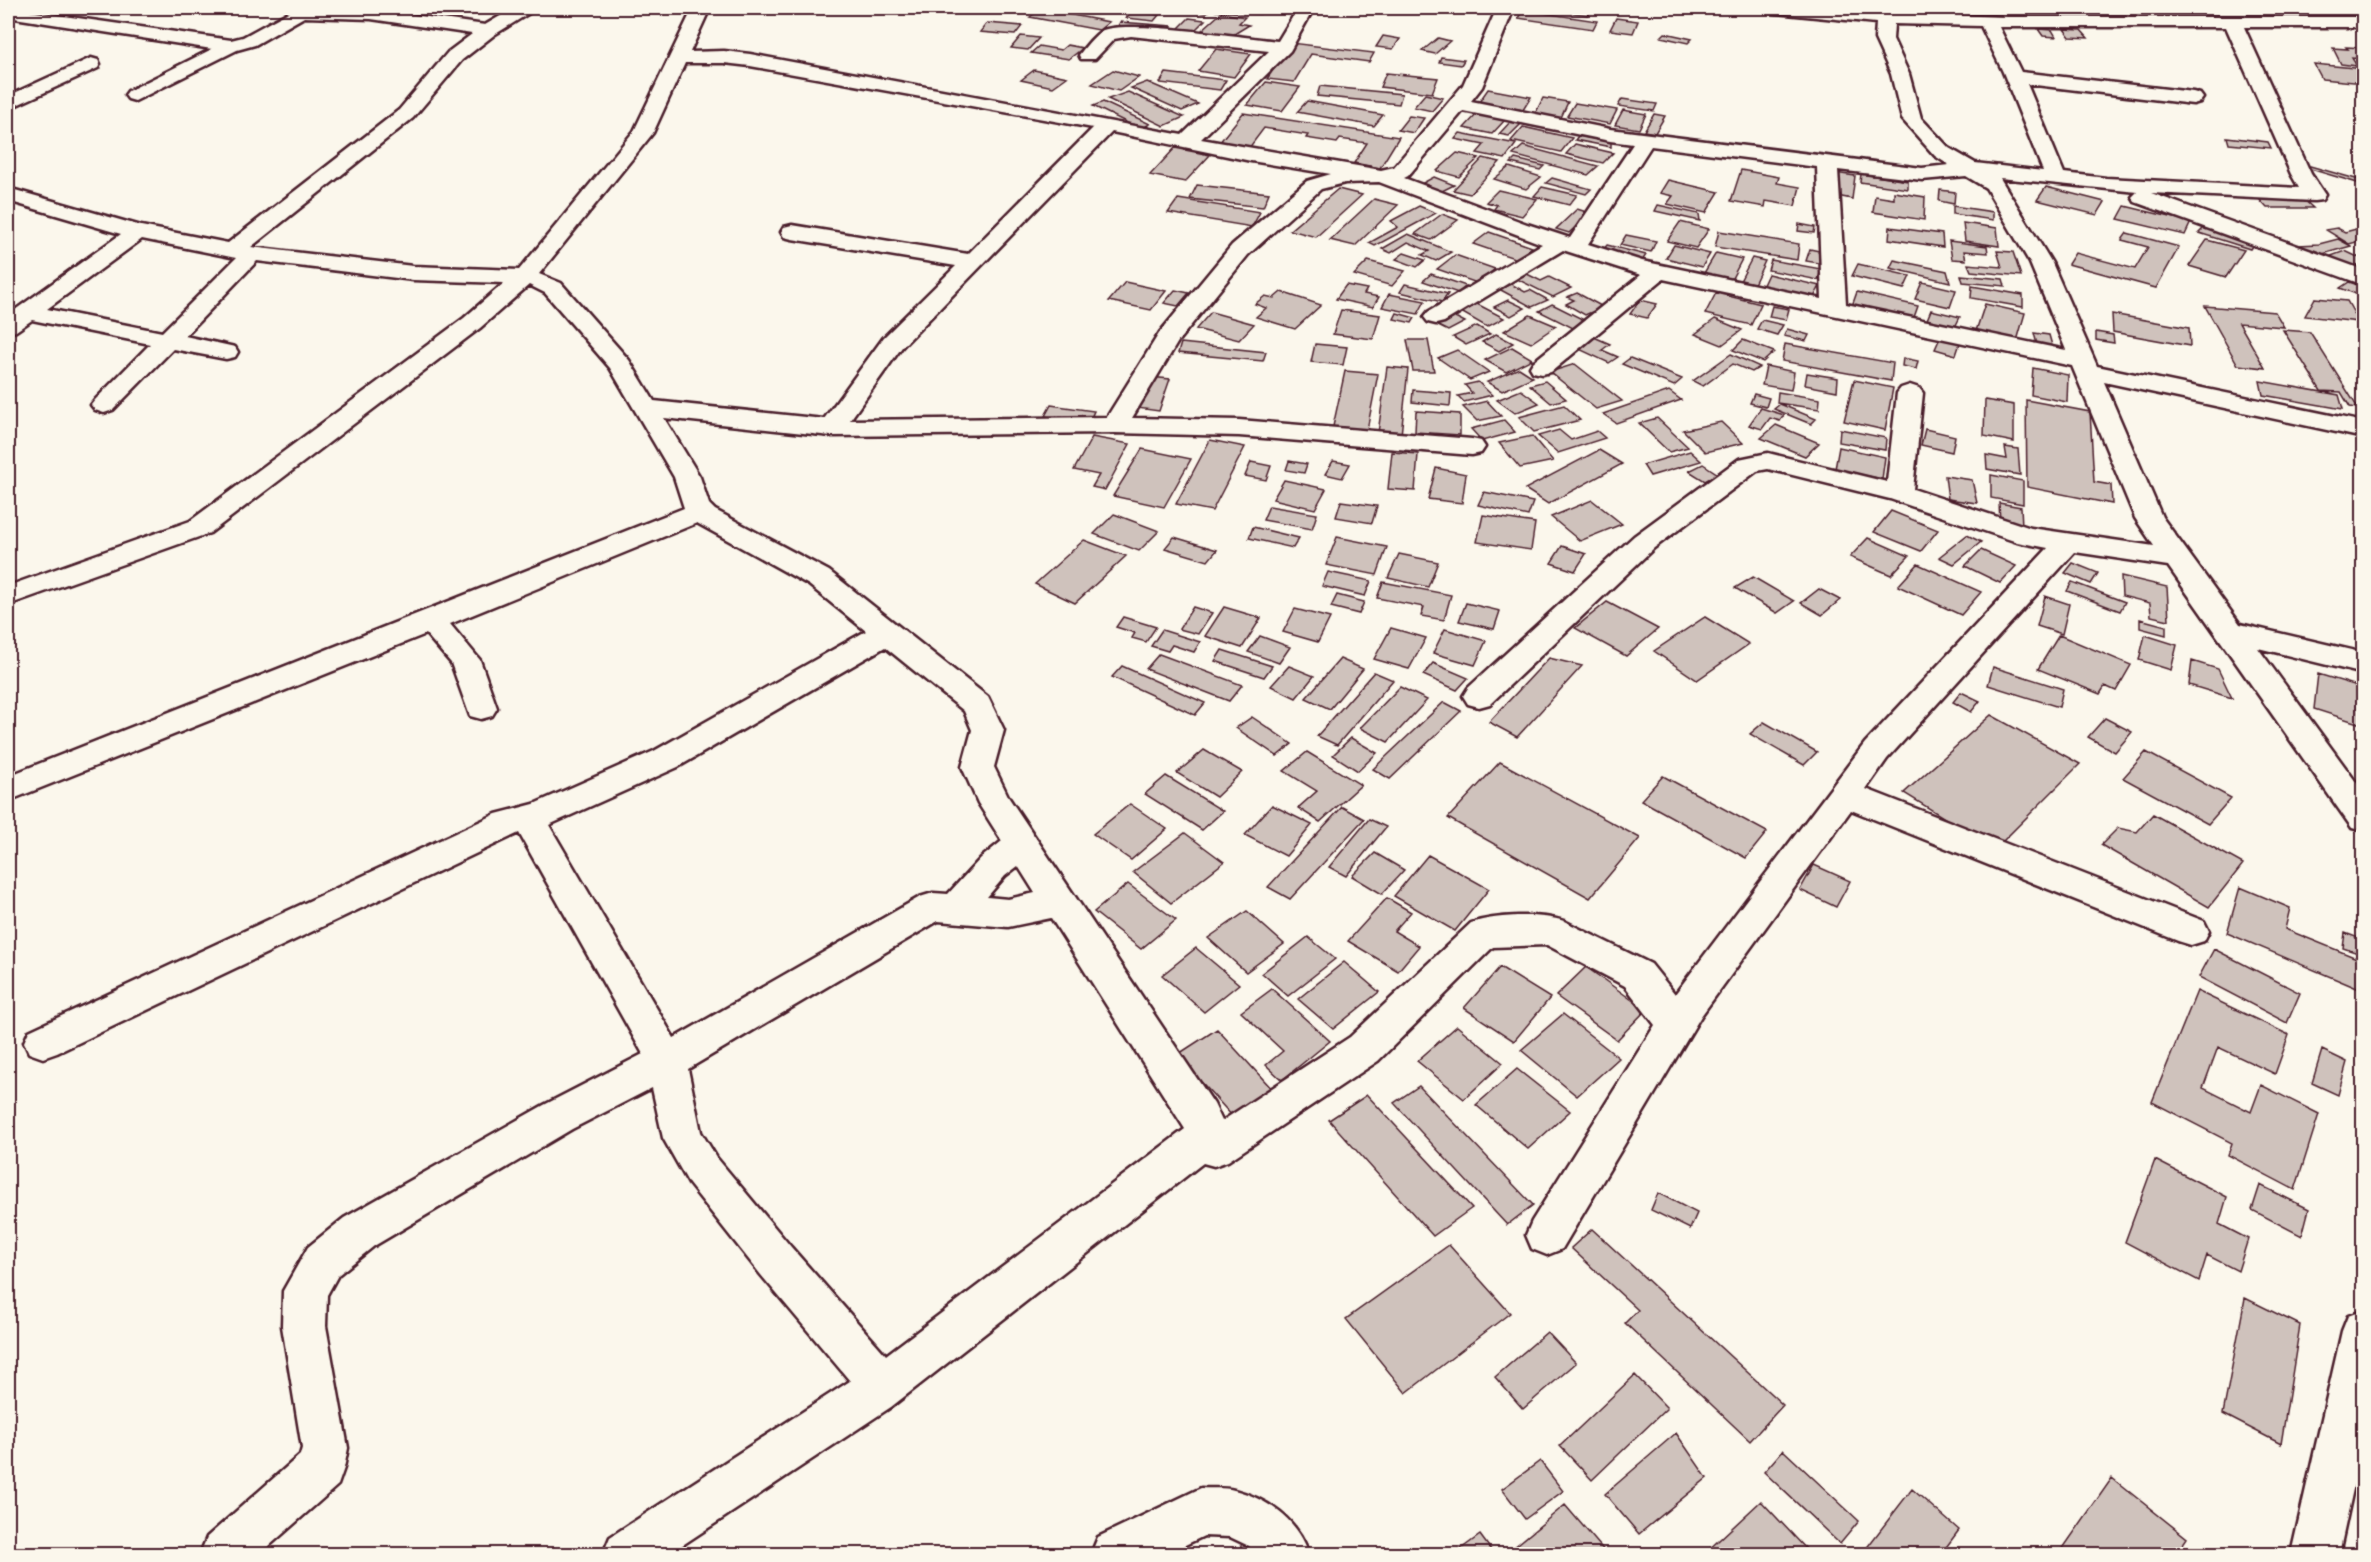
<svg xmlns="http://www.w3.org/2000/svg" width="2371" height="1562" font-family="Mynerve,sans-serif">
<rect width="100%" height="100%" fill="#fbf7ec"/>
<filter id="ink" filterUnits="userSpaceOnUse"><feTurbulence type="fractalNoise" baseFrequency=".0167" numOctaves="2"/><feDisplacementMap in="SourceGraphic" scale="12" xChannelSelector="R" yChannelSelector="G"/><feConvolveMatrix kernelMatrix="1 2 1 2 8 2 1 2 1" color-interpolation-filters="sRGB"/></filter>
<g filter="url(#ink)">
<path fill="#cfc2bc" stroke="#4a1f2b" stroke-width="1.5" d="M1163,8H1211L1206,13Z
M1218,8H1263L1260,14L1216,11Z
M1546,8H1575L1591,10L1588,15L1545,9Z
M1041,9L1109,22L1099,30L1030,17Z
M1523,10L1597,21L1593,29L1518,18Z
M1131,11L1159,15L1154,21L1126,18Z
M1221,13L1245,17L1239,23L1249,25L1231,36L1201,31Z
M1189,18L1205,20L1194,31L1179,28Z
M1616,18L1638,21L1633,33L1610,30Z
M1120,22L1172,26L1170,32L1117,28Z
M987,23L1022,26L1015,35L980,32Z
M2038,29L2052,30L2056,37L2043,36Z
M2064,29L2081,30L2088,38L2070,37Z
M1665,33L1692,39L1688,43L1661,37Z
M1021,36L1039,38L1028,50L1011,48Z
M1383,36L1400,39L1393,49L1376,47Z
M1438,38L1450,41L1435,54L1422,51Z
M1291,43L1374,53L1369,62L1311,54L1294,82L1267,79Z
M1067,45L1083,48L1069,59L1031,53L1039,46L1061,50Z
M2346,47L2364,48V59L2352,58L2357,66L2341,64L2333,48L2348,49Z
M1216,49L1251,54L1234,77L1198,71Z
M1441,57L1464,60L1461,65L1439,62Z
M2314,64L2364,69V83L2322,79Z
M1034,70L1067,77L1053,87L1021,80Z
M1113,70L1139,77L1119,91L1092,84Z
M1166,73L1226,80L1220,90L1160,83Z
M1386,73L1438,78L1432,93L1380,87Z
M1147,82L1198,104L1182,111L1131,88Z
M1266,82L1300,87L1282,111L1247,105Z
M1320,86L1402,94L1399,104L1317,96Z
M1488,89L1531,97L1523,110L1479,102Z
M1128,92L1184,117L1164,126L1108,99Z
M1425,94L1443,98L1432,111L1414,107Z
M1543,98L1568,102L1560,120L1534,116Z
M1622,99L1657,104L1654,111L1618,106Z
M1307,101L1383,115L1374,126L1297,112Z
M1103,102L1150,124L1140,129L1093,106Z
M1575,103L1617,110L1610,124L1567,116Z
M1623,110L1646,114L1639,129L1615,125Z
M1243,113L1399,137L1380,168L1354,163L1367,143L1340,139L1337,143L1306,138L1308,135L1264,128L1249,148L1219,143Z
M1477,114L1505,120L1492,134L1464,128Z
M1654,114L1665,116L1655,133L1644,131Z
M1409,116L1424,118L1414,133L1398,130Z
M1512,120L1522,123L1509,136L1499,134Z
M1523,127L1572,138L1561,152L1511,141Z
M1460,133L1516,144L1505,159L1477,153L1484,145L1455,139Z
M1578,136L1611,142V147L1575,140Z
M2227,137L2268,142L2271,148L2229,144Z
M1575,144L1613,153L1603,163L1566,154Z
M1523,146L1598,166L1588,175L1513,155Z
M1175,148L1210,155L1185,182L1150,175Z
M1457,153L1479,158L1459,177L1437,171Z
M1483,158L1500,162L1470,194L1453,190Z
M1515,159L1544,166L1540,170L1511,163Z
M2310,166L2363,181L2361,184L2307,168Z
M1509,167L1541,177L1526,189L1494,179Z
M1741,170L1779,177L1777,183L1800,187L1795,206L1766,201L1765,207L1731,201Z
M1835,173L1855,176L1852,199L1832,195Z
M1861,174L1908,181V189L1860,182Z
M1434,177L1454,185L1440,192L1421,184Z
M1552,178L1591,189L1586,194L1546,183Z
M1668,180L1719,192L1706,213L1667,204L1673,196L1660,193Z
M1197,185L1269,193L1263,207L1190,199Z
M1542,187L1577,195L1569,205L1534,196Z
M2046,187L2105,202L2097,215L2037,200Z
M1338,189L1362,195L1316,237L1290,230Z
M1498,190L1537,199L1522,216L1494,209L1497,205L1486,202Z
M1940,190L1955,192L1954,204L1939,201Z
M1894,192L1925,197L1924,220L1873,212L1875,196L1894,199Z
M2256,196L2301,197L2313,208H2267Z
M1178,199L1260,212L1252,227L1168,213Z
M1374,199L1398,205L1355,246L1330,240Z
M1658,205L1699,214L1700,221L1655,211Z
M1419,206L1436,213L1375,246L1369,243L1398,227L1391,221Z
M1953,206L1993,212V220L1953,214Z
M2125,206L2191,222L2185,235L2118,219Z
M1577,209L1590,213L1569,233L1556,229Z
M1442,214L1458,220L1431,240L1415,234Z
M1680,222L1709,229L1696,248L1667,241Z
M1963,223L1997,228L1999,246L1965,241Z
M1799,224L1815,227L1814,233L1798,231Z
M1890,227L1942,234L1943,247L1889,239Z
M2205,227L2255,242L2250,249L2199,233Z
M2364,227V240L2349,244L2326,230L2337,228L2345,232Z
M1719,231L1799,244L1797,260L1715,247Z
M1489,232L1532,247L1517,259L1473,244Z
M2127,233L2179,247L2156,288L2068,264L2075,253L2135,269L2148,247L2122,240Z
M1408,234L1451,252L1436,261L1422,255L1429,251L1408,242L1391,253L1382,249Z
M1626,235L1656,241L1651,252L1620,245Z
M2338,239L2351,246L2319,255L2298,245L2319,244Z
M2207,240L2244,250L2226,277L2189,266Z
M1949,241L1987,246L1988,253L1964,251L1966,260L1952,259Z
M1607,245L1646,255L1642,261L1602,251Z
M1674,245L1710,254L1702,267L1666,258Z
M1810,249L1828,253L1824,264L1806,261Z
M1997,251L2013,252L2021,276L1971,271L1968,264L2002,267Z
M2345,251L2364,260V275L2328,257Z
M1404,253L1425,260L1417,267L1396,259Z
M1716,253L1742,259L1731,280L1704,273Z
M1455,255L1495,269L1477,283L1437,269Z
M1752,258L1765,261L1754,284L1740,281Z
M1771,260L1821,269L1818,280L1768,270Z
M1894,260L1947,271L1950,282L1890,268Z
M1368,261L1405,271L1392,286L1354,275Z
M1858,264L1910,276L1904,289L1852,276Z
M1431,274L1466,286L1458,293L1423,281Z
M1527,274L1541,281L1549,277L1571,288L1553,297L1517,279Z
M1768,274L1820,286L1813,299L1762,287Z
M1961,275L2003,279L2005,286L1963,282Z
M1125,282L1166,291L1151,310L1109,301Z
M1922,282L1956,290L1950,307L1915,299Z
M2349,282L2364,287V297L2340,288Z
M1405,284L1427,289L1448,294L1442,302L1400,292Z
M1511,284L1525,292L1530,290L1548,300L1532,307L1499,289Z
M1346,285L1367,289L1364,294L1379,297L1373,307L1336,299Z
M1972,286L2023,295V307L1971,298Z
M1175,290L1189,293L1178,306L1164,303Z
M1281,292L1321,305L1295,329L1256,317L1266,308L1255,304L1265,296L1274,298Z
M1857,292L1918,306L1913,320L1852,306Z
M1577,293L1603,307L1585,315L1566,304L1574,300L1567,297Z
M1716,293L1761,304L1751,325L1705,314Z
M1389,294L1425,301L1418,314L1382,307Z
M2315,298L2347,301L2359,322L2305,316Z
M1508,300L1525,308L1511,316L1494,307Z
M1640,300L1657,304L1647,318L1630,314Z
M1477,304L1504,318L1487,327L1461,312Z
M1552,304L1586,321L1573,328L1539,311Z
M1985,304L2025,313L2017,341L1976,331Z
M1772,306L1789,309L1786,320L1769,317Z
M2205,306L2275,312L2284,327L2239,323L2265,368L2238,365Z
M1341,310L1380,315L1373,339L1333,334Z
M1931,310L1960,317L1954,329L1926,322Z
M1211,312L1254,324L1239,340L1196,329Z
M1397,313L1415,318L1412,323L1394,319Z
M2112,314L2189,328L2190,346L2113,332Z
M1530,315L1556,326L1531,343L1504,331Z
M1453,316L1465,322L1448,331L1436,325Z
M1715,319L1742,330L1722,345L1695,334Z
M1762,320L1783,325L1777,335L1757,329Z
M1477,326L1490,334L1466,345L1453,337Z
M1787,329L1809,335L1806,341L1784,336Z
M2283,330L2310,332L2358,408L2350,407L2341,392L2321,391Z
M2096,332L2113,335L2114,343L2096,340Z
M2034,333L2049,335L2053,349L2038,348Z
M1496,334L1513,343L1499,351L1482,342Z
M1594,337L1610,344L1602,350L1618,357L1609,363L1577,348Z
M1940,338L1960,343L1956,355L1935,349Z
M1407,340H1428L1434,371H1413Z
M1743,340L1774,352L1763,362L1733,350Z
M1181,343L1266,352L1263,361L1178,353Z
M1315,344L1347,347L1343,365L1311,362Z
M1785,344L1893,363L1891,381L1782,361Z
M1512,347L1532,359L1506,372L1485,360Z
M1457,350L1489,372L1470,380L1438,358Z
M1731,354L1760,367L1752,372L1733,364L1703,386L1693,381Z
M1630,358L1682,379L1674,386L1622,364Z
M1903,358L1918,361L1916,369L1902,366Z
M1575,364L1622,401L1596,409L1550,372Z
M1766,366L1794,372L1791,390L1762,385Z
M1387,367L1408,369L1401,435L1378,433Z
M1519,368L1533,377L1502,391L1487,382Z
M2033,368L2068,375L2067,402L2031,395Z
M1345,371L1378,374L1366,435L1332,431Z
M1807,373L1838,378L1837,391L1805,385Z
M1149,377L1170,379L1159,411L1137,408Z
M1854,380L1893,388L1885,430L1844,421Z
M1545,381L1566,399L1551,403L1530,385Z
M2260,381L2339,395L2343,409L2263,395Z
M1478,382L1492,395L1464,402L1458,396L1472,393L1465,385Z
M1413,390L1451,393L1450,406L1412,402Z
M1521,390L1539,403L1515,413L1497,400Z
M1669,391L1681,400L1616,423L1603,414Z
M1778,392L1820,399L1819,409L1777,403Z
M1754,394L1769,398L1766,407L1750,403Z
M1985,400L2014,405V442L1984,436Z
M2026,400L2090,412L2094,482L2111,485L2112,504L2027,487Z
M1487,401L1501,416L1477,421L1463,407Z
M1780,404L1816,419L1811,424L1774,409Z
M1051,405L1094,411L1089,422L1045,416Z
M1564,405L1580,420L1534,432L1519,417Z
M1761,408L1784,415L1780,421L1770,418L1762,429L1749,425Z
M1416,411L1460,414V435L1415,432Z
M1657,418L1688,447L1669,452L1639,423Z
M1504,420L1515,432L1482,441L1471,429Z
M1721,422L1743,443L1705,452L1683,430Z
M1776,425L1819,443L1805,456L1761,438Z
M1840,429L1886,438L1885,450L1839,442Z
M1925,429L1955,436L1952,452L1921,445Z
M1559,430L1571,440L1597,431L1605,438L1558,453L1538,436Z
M1532,436L1553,461L1520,468L1499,443Z
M1092,437L1130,444L1105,490L1092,487L1099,475L1074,470Z
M1210,440L1245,447L1212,511L1176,504Z
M1839,447L1885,457L1882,479L1835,469Z
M2005,447L2018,449L2020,475L1987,469L1986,455L2007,459Z
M1142,449L1191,459L1164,507L1113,496Z
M1599,450L1622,464L1548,504L1525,489Z
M1690,451L1701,461L1650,476L1643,465Z
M1392,452L1418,454L1415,491L1388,489Z
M1289,461L1307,464L1304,473L1286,470Z
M1333,461L1350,464L1342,478L1325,474Z
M1251,462L1271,466L1266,480L1245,476Z
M1703,464L1718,474L1705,481L1689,471Z
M1436,468L1466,474L1462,503L1428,499Z
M1991,475L2023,481V504L1991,498Z
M1945,476L1972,480L1977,503L1948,499Z
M1284,480L1326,489L1315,509L1273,499Z
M1484,492L1533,502L1528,516L1478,505Z
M1592,500L1622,524L1580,541L1551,517Z
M1341,501L1377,506L1372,523L1336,517Z
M1999,503L2021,507L2022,526L2000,522Z
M1269,506L1317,514L1312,529L1263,520Z
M1891,511L1938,530L1921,551L1874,532Z
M1114,514L1159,531L1139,551L1094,534Z
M1483,515L1535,523L1531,550L1477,542Z
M1253,527L1299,538L1293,548L1249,538Z
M1967,535L1981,542L1954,564L1939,557Z
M1174,537L1217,550L1208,561L1165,548Z
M1337,537L1387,547L1377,575L1326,565Z
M1868,538L1909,556L1891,575L1850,557Z
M1084,540L1126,556L1075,603L1035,584Z
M1562,546L1586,554L1575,571L1551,563Z
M1981,550L2016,566L2000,583L1965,566Z
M1399,554L1438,562L1428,587L1388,578Z
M2073,563L2098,573L2091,584L2065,573Z
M1918,564L1981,592L1961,615L1898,586Z
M1328,572L1371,581L1365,596L1322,586Z
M2121,576L2167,587L2169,620L2151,616L2150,603L2122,596Z
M1753,577L1794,601L1777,613L1735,588Z
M1383,582L1451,595L1444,620L1421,616L1424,607L1377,598Z
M2072,582L2125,602L2120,611L2067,591Z
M1819,589L1840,600L1822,615L1801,603Z
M1337,595L1364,602L1359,614L1331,607Z
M2045,596L2069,604L2062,634L2037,626Z
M1607,602L1658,629L1626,656L1575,628Z
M1466,603L1500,611L1494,629L1459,621Z
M1193,607L1212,613L1198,634L1179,629Z
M1224,607L1261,618L1242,648L1205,636Z
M1295,609L1330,618L1318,642L1283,632Z
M1123,617L1156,627L1146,642L1132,638L1135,633L1116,627Z
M1705,617L1749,644L1697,680L1654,651Z
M2140,619L2166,626V635L2140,628Z
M1391,628L1426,638L1409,669L1374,659Z
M1445,629L1486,641L1475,665L1433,653Z
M1162,630L1200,642L1194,652L1172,645L1168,651L1151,646Z
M2059,635L2131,665L2116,691L2105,686L2100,694L2038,669Z
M2145,635L2177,645L2171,670L2139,660Z
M1260,636L1290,647L1279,663L1248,652Z
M1222,650L1272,666L1264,677L1215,661Z
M1159,654L1242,685L1229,701L1146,669Z
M1549,658L1582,666L1517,737L1489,722Z
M1340,659L1363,669L1330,709L1306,698Z
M2192,661L2218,669L2232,698L2189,685Z
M1433,663L1468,678L1457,690L1423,675Z
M1122,666L1205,703L1195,715L1112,677Z
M1289,666L1314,676L1296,698L1271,686Z
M1993,667L2063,689L2059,707L1988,685Z
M1374,672L1393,680L1337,745L1317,736Z
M2318,674L2364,688V725L2314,709Z
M1400,687L1427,700L1388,742L1360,728Z
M1961,692L1980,701L1971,712L1953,702Z
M1444,702L1461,711L1390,779L1373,769Z
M1991,715L2080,764L1995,849L1904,793Z
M1252,717L1292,744L1277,756L1236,728Z
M2105,718L2132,732L2115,752L2088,737Z
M1764,722L1817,752L1804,765L1750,734Z
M1351,738L1377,753L1358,771L1333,755Z
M1204,750L1242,772L1216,797L1177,773Z
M1307,752L1361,785L1320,822L1298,808L1317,791L1284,771Z
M2146,752L2231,798L2208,824L2123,778Z
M1500,762L1640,838L1590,898L1448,818Z
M1166,776L1223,811L1202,830L1145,794Z
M1663,776L1767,832L1746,858L1641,800Z
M1130,804L1167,829L1131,860L1093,834Z
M1272,805L1312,825L1286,856L1245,835Z
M1342,807L1364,819L1290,899L1268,887Z
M2153,814L2243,864L2209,907L2101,845L2118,828L2137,832Z
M1369,819L1386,827L1346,876L1329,867Z
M1185,833L1224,862L1171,903L1133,872Z
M1375,853L1404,870L1382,894L1352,876Z
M1428,855L1489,889L1455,931L1394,896Z
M1814,865L1850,881L1836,907L1800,890Z
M1128,884L1176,920L1141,949L1094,912Z
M2240,887L2290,908L2285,929L2364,961V991L2227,933Z
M1387,898L1411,912L1394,931L1419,946L1398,971L1348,941Z
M1247,911L1284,944L1246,972L1208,938Z
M2345,933L2364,940V955L2343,948Z
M1308,937L1335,959L1288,996L1262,973Z
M1196,948L1239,984L1204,1012L1162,975Z
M2214,949L2300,993L2287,1023L2199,977Z
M1344,962L1379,992L1333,1029L1298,999Z
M1500,967L1550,998L1514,1041L1464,1008Z
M1586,967L1646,1010L1617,1040L1556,996Z
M1272,989L1330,1041L1282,1080L1266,1065L1283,1051L1241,1012Z
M2197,991L2289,1035L2275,1074L2218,1047L2203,1088L2251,1112L2261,1085L2319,1114L2295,1190L2228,1155L2232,1143L2152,1102Z
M1563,1014L1619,1058L1577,1096L1521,1050Z
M1457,1026L1503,1063L1464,1099L1417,1061Z
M1217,1029L1273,1090L1234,1118L1177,1055Z
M2322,1050L2347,1062L2338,1095L2312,1083Z
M1517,1069L1570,1111L1528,1149L1476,1105Z
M1419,1086L1533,1205L1507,1225L1394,1103Z
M1367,1095L1472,1208L1433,1236L1329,1120Z
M2155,1160L2227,1197L2219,1224L2248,1239L2238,1271L2207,1255L2199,1281L2125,1242Z
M2260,1185L2309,1209L2302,1236L2252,1210Z
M1658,1193L1697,1213L1690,1229L1651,1210Z
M1592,1229L1783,1405L1750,1441L1625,1323L1638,1310L1571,1248Z
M1449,1245L1510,1313L1406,1393L1346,1319Z
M2245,1298L2300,1325L2281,1444L2223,1414Z
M1547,1332L1576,1363L1523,1409L1495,1377Z
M1635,1375L1667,1408L1592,1480L1560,1446Z
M1676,1433L1707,1478L1639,1534L1605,1494Z
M1783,1450L1859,1521L1840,1544L1764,1472Z
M1540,1461L1563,1491L1525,1519L1502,1489Z
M2112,1478L2187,1538L2176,1554H2059Z
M1912,1489L1959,1530L1941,1554H1862Z
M1761,1501L1810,1553L1808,1554H1704Z
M1565,1505L1607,1554H1518L1513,1548Z
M1480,1535L1494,1554H1454Z"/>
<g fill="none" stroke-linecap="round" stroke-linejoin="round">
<defs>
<path id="minor" d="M8,8L231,40L243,37L296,8L371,9L485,25L514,8H533L531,12L494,35L462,60L413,118L251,247L413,266L519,270L634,131L693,8H710L690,52L724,51L750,54L1182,135L1269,51L1131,36L1114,39L1095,59H1081L1079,55C1084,48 1094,36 1101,31C1123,19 1247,38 1278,41L1298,8H1314L1290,51L1201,139L1381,170L1394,167L1463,85L1497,8H1514L1482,87L1471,101L1610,129L1922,168L1949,165L1935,156L1902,119L1891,74L1875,39L1876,23L1776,13L1770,12L1768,8H1828L1877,12L1878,8H1894V13L2007,17H2364V27H2244L2311,174L2325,195L2322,200L2314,201L2151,193L2364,270V285L2135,202L2132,197L2137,192L2000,178L2052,263L2097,366L2364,422V438L2104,382L2162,517L2240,624L2364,653V674L2258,648L2364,793V831L2352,828L2168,566L2075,552L1887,759L1866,789L2204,921L2209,931L2204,941L2191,945L2178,941L1851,810L1701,1016L1562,1249L1547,1255L1532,1249L1526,1235L1532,1221L1655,1025L1625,986L1547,945L1493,947L1378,1061L1228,1161L1214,1166L1203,1163L891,1407L669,1554H603L610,1537L850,1381L761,1275L689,1184L663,1138L652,1088L572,1129L374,1246L338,1275L327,1295L326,1326L348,1448L344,1468L338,1485L260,1554H200L207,1537L300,1455L302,1448L282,1326L283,1291L308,1247L344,1218L544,1105L643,1054L519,833L57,1053L43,1058L29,1053L24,1042L29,1031L496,814L534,804L654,751L866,631L809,585L697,523L450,624L480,660L497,708L492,716L481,719L470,716L451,663L426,634L8,801V776L684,508L674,477L610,368L545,293L529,285L480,328L210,533L8,605V586L190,521L464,318L504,283L413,280L257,261L185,336L235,347L238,352L235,357L226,359L173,349L113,410L104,413L95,410L91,405L95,400L150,344L32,320L16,331L8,333V315L121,234L8,201V188L141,226L228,243L399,110L448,52L472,34L371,19L304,17L255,45L237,50L135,101L128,99L125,95L128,91L212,49L8,17ZM1894,24L1981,26L2003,72L2043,171L1975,163L1949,148L1921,118L1909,74L1893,39ZM1999,27H2226L2291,174L2299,188L2106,178L2064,173L2027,84L2193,104L2200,102L2203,98L2200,94L2193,92L2021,72ZM685,63H724L750,66L1093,128L968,254L792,225L784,227L781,232L784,237L792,239L956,266L884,337L824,419L654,401L629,360L561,283L539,274L653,133ZM1463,111L1610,141L1633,144L1570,238L1527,224L1404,178L1408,176ZM1112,132L1251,161L1331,174L1307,181L1232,245L1160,332L1107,417L850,420L902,347ZM1651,146L1817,167L1822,299L1642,261L1588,244ZM1838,170L1922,180L1966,176L1986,188L2030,263L2066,350L1846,304ZM1379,182L1542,244L1428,312L1424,317L1428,322L1436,324L1444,322L1563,250L1641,275L1533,362L1530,367L1533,372L1542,374L1551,372L1663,279L2072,366L2135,518L2154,546L2031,528L1913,489L1923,393L1919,388L1910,385L1901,388L1897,393L1887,482L1768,453L1739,459L1634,536L1468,688L1463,696L1468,704L1479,707L1490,704L1654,548L1757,471L1768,469L1890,499L2017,542L2048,548L1865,743L1675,994L1651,964L1564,921C1541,913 1495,915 1471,923L1350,1037L1222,1121L1214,1104L1009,798L994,767L1004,730L988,697L829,571L715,510L709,504L700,477L664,418L831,436L1115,433L1239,436L1472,455L1481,453L1485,447L1481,441L1472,439L1239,420L1132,418L1179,340L1248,255L1321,189L1345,183ZM142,239L236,258L162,332L47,309ZM885,647L964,711L972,730L962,767L978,803L1002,841L981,858L948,894L933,893L920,897L674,1038L549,825L678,767ZM1018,866L1035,893L1008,899L987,897L1005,876ZM1051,918L1185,1129L886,1355L791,1247L717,1158L701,1132L688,1069L938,921L1008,927Z
M91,58L98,60L100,64L98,68L8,109V96Z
M2364,1310V1438L2339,1554H2291L2342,1331L2348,1316Z
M1201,1488C1211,1489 1224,1487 1234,1490C1268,1499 1298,1520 1309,1554H1255L1249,1546L1230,1537L1204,1536L1166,1554H1091L1098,1537Z"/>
</defs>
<use href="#minor" stroke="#4a1f2b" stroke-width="5"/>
<use href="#minor" fill="#fbf7ec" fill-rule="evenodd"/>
</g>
</g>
<rect width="2371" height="1562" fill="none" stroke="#fbf7ec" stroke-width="30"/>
<rect x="15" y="15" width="2341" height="1532" fill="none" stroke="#4a1f2b" stroke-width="2" filter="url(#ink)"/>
</svg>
